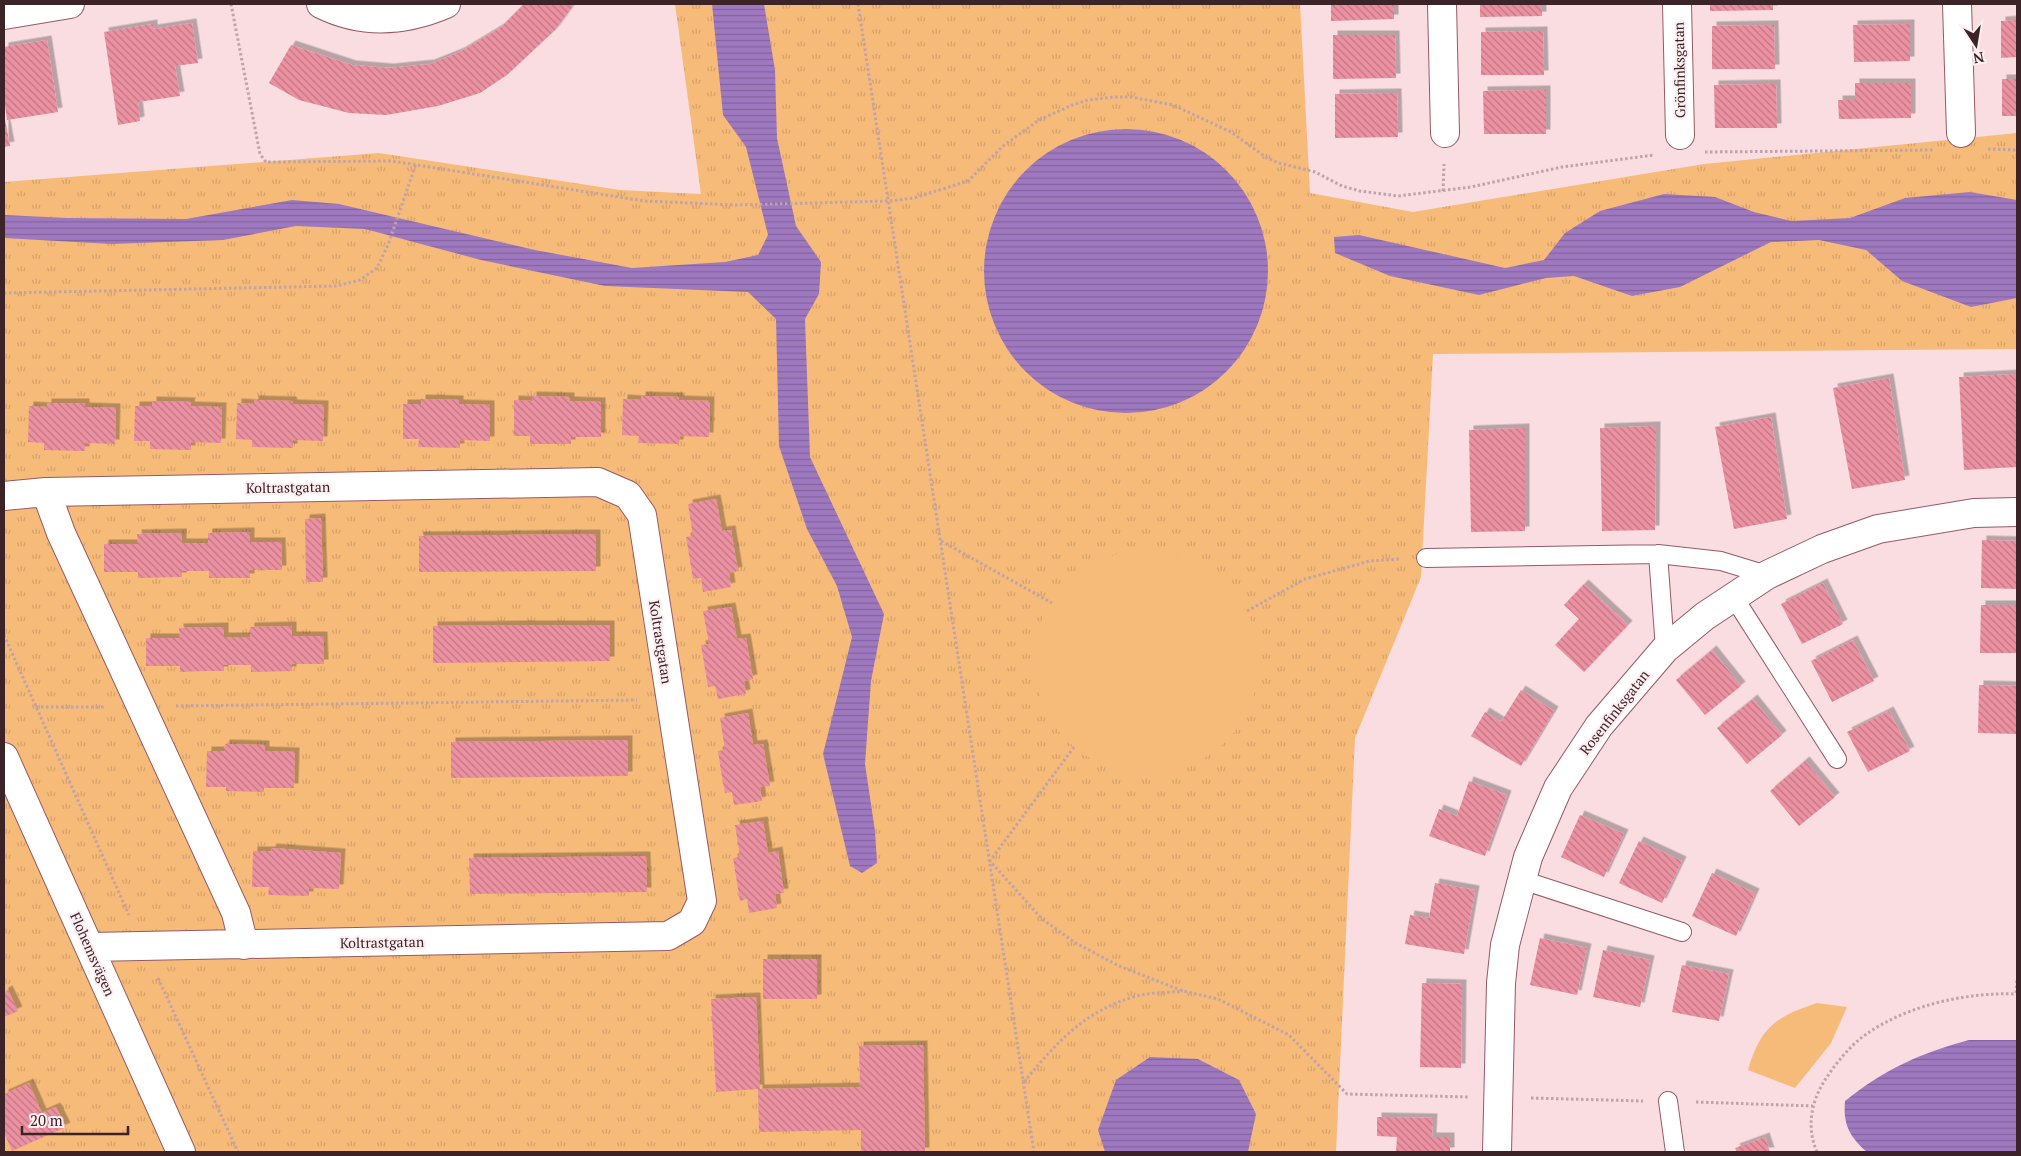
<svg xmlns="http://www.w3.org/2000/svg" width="2021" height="1156" font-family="'PT Serif',serif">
<defs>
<pattern id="grass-tufts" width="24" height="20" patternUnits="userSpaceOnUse" patternTransform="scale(1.25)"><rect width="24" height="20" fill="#f7bb79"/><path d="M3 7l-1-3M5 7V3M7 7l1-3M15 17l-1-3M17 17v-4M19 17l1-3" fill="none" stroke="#d5a069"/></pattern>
<pattern id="water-rules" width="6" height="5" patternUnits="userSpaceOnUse" patternTransform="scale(1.25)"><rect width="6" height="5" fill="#9f79c0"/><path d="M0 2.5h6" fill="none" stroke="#83639c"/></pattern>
<pattern id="building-back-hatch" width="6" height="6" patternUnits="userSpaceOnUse" patternTransform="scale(1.25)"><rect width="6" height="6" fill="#ec91a2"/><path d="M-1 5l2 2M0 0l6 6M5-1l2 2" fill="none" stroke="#c07684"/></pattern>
<filter id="shadow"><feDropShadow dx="4.5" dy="-4.5" stdDeviation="0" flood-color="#0004"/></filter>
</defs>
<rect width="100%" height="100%" fill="#f9dde1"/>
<path fill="url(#grass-tufts)" d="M675,4H1300L1310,193L1413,212L1704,164L2017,133V349L1433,354L1421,577L1355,738L1336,1152H4V182L379,153L620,190L701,194Z"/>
<path fill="#f7bb79" d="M1035 662a112 112 0 1 1 224 0a112 112 0 1 1-224 0Z
M1817,1003L1847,1007L1831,1043L1795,1088L1748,1070C1761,1027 1775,1017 1817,1003Z"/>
<path fill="url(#water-rules)" d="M712,4H764L775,70L777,138L796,226L821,262L819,294L805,319L810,457L884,614L871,681L865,764L875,831L877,863L862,873L850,866L823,754L852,637L837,586L807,529L779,446L776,319L748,292L605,286L481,260L365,229L296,226L223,240L111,244L4,238V215L68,218L186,219L292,200L339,204L535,250L632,268L725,262L758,255L768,235L746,147L723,115Z
M984 271a142 142 0 1 1 284 0a142 142 0 1 1-284 0Z
M1970,192L2017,200V298L1971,307L1902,281L1866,250L1819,240L1771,242L1680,287L1632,296L1574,276L1546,278L1479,295L1390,276L1335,253L1334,237L1359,235L1505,268L1544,260L1565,233L1600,211L1664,194L1715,197L1754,212L1791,221L1850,218L1905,198Z
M1969,1040H2017V1152H1867C1849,1136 1843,1124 1845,1101C1885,1069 1921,1053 1969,1040Z
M1150,1057L1198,1059L1239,1080L1256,1114L1248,1152H1105L1098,1130L1116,1080Z"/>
<path fill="url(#building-back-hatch)" filter="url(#shadow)" d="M524,4H574L555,30L507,75L480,93L438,106L386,115L349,113L299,100L269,83L291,45L352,65L389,68L430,64L460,52L500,28Z
M1331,4H1394V19L1331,21Z
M1480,4H1542V16L1480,17Z
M1710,4H1773V10L1710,11Z
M2017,20V57L2001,58V21Z
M192,23L198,63L175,66L180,96L138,102L140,121L118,125L104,32L153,24V29Z
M1910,24V61L1854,62L1853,25Z
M1774,25L1775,69H1712V26Z
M1543,31L1544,75H1481V32Z
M1333,35H1395L1396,78L1333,79Z
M47,40L58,112L7,120L4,98V47Z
M2002,79H2017V116H2002Z
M1855,83H1911V118L1839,119L1838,100H1855Z
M1776,84L1777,128H1715L1714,85Z
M1546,90V134H1484L1483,91Z
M1397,93L1398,137L1335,138V94Z
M4,114L10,146L4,147Z
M2016,374L2017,467L1964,470L1959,377Z
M1889,378L1905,480L1852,489L1833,388Z
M532,396L570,397V401L601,402V437H571V444H530V436H514V400L532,401Z
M641,396L679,397V400L710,401L709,437L680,436L679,444L638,443L639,436L622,435L623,399L641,400Z
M421,399L459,400V404L490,405V441L460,440V448L418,447L419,439H403V404H421Z
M254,400L292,401L293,404L324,405L323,441L293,440V448L252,447V440L236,439L237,403L254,404Z
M152,401L191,402L190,406L222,407L221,443L191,442V450L150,449V441H134L135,406H152Z
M47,403H85V407L116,408L115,444L85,443V451L44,450V443L28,442L29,406L47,407Z
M1771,417L1787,519L1734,529L1715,427Z
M1656,426L1655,530L1602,531L1600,428Z
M1525,428V531L1471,532L1469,430Z
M716,499L722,531L731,530L738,571L729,573L731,587L703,592L701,578L693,579L686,537L693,536L688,504Z
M321,518L323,582H306L305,519Z
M250,532V542H281L282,570H250V578H209V571H182V577L138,578V572H104V544H138L137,534L182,533V543H208V533Z
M596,534V571L419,572V536Z
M1982,540L2017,541V589L1981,588Z
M1823,583L1843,624L1802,644L1781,604Z
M1584,584L1628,625L1584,672L1555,645L1579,619L1564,605Z
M1981,605H2017V653H1980Z
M731,607L737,639L746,638L753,679L744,681L746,694L718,699L715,686L708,687L701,645L709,644L703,611Z
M522,625H610V661L433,663V626Z
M292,626V636H323L324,664H292V671L251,672V665H224V671H202L180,672V666H146V638H180L179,628L224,627V637H250V627Z
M1853,640L1874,681L1832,702L1811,661Z
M1712,650L1741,686L1705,715L1676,680Z
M1979,685L2017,686V734L1978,733Z
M1521,690L1554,711L1521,766L1471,736L1485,712L1501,722Z
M1753,699L1782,735L1747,764L1717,728Z
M1889,711L1910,751L1868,772L1847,732Z
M748,713L753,745L763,744L770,786L760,787L762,801L734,805L732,792L725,793L721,771L718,751L725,750L720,718Z
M628,740V776L451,778V742Z
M225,744L265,745V751L295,752L294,788H264V792L226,791V787H206L207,751H224Z
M1805,761L1835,797L1799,826L1770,791Z
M1469,781L1507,795L1485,856L1429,836L1439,809L1457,816Z
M1580,815L1624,834L1604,877L1561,857Z
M763,821L768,853L778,851L784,893L775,894L777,908L749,913L747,899L740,901L733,858L740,857L735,825Z
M1639,841L1682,861L1662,903L1619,883Z
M272,848L341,853L339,889L309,888V896L268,895L269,887H252L253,851H271Z
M646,856L647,892L470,894L469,858Z
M1712,873L1755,893L1736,936L1692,916Z
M1435,883L1475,890L1464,954L1405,944L1410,915L1429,918Z
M1540,938L1587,948L1577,995L1530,985Z
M1603,950L1650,960L1640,1007L1593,997Z
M763,959H817V999H763Z
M1682,965L1729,974L1719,1021L1672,1012Z
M1422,983L1462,984L1461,1068L1420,1067Z
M8,990L18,1011L4,1017V992Z
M756,997L760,1089L860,1087L859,1046L923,1045L925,1152H861V1130L759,1132L758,1089L716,1092L711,999Z
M29,1083L42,1113L56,1107L66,1127L12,1151L4,1132V1094Z
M1377,1117L1433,1118L1432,1137H1450V1152H1396L1397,1137L1377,1136Z
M1765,1137L1770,1152H1737L1735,1148Z"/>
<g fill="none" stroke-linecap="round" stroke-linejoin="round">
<defs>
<path id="lane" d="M1658,554L1665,649
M1426,558L1658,554L1721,561L1767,575
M1733,596L1837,759
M1522,880L1682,932
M1668,1101L1675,1152"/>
<path id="street" d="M321,4C363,25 404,22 446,4
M1442,4L1445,133
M1677,4L1680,135
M1957,4L1961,133
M4,15L70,4
M46,492L61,533L236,913L244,945
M4,496L46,492L598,482L628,495L642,515L702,901L692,922L668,936L90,947
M4,757L181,1152
M1497,1152L1501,983L1505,945L1528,857L1558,788L1599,726L1665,649L1705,616L1767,575L1822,549L1878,529L1974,513L2017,512"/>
</defs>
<use href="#lane" stroke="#955a65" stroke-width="20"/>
<use href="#street" stroke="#955a65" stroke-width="30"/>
<path stroke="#bea3a8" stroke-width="3" stroke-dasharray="2.5 2.5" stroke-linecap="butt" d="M231,4L260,154L266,162H272L392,161L644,201L736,205L889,201L914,198L968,181L1003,146L1039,120L1072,105L1088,100L1115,97H1131L1173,105L1231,132L1267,158L1279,163L1315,172L1342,186L1360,191L1398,196L1471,187L1562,167L1654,155
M858,4L1034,1152
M1988,149L2017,150
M1705,152L1934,150
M1443,191L1444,164
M4,293L336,286L360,280L377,268L388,245L416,164
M941,541L1052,603
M1247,611L1305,579L1370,561L1400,559
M4,635L129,915
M176,706L637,700
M36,707H105
M1074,747L990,861L1042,919L1074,942L1119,966L1183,991L1218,999L1289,1035L1347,1094L1468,1097
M158,978L238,1152
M2016,993L2017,979
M1024,1082C1057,1042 1085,1010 1137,996C1151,992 1168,993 1183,991
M1531,1098L1643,1101
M1696,1102L1813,1106
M1817,1152C1806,1127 1811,1100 1827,1077C1837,1062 1850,1046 1865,1035C1907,1005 1967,992 2017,994"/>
<use href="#lane" stroke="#fff" stroke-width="18"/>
<use href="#street" stroke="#fff" stroke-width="28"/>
</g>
<g text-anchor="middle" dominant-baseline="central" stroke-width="4.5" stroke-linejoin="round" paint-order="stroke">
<g font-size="14" fill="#3c2328" stroke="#fdeff1">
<text transform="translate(1679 70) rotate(-91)">Grönfinksgatan</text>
<text transform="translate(288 487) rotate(-1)">Koltrastgatan</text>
<text transform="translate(661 642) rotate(81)">Koltrastgatan</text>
<text transform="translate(1614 712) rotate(-52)">Rosenfinksgatan</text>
<text transform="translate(382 942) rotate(-1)">Koltrastgatan</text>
<text transform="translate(93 954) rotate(66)">Flohemsvägen</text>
</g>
</g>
<rect width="2021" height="1156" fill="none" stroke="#3c2328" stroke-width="10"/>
<g transform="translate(1976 45) rotate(168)" stroke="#fdeff1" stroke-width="4" paint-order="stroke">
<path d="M0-4L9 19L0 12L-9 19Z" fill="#3c2328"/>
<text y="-8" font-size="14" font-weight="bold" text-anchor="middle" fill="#3c2328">N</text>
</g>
<path d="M22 1126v8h106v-8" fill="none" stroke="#3c2328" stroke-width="2.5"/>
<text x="30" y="1126" font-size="15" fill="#3c2328" stroke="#fdeff1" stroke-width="4" paint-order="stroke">20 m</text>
</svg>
